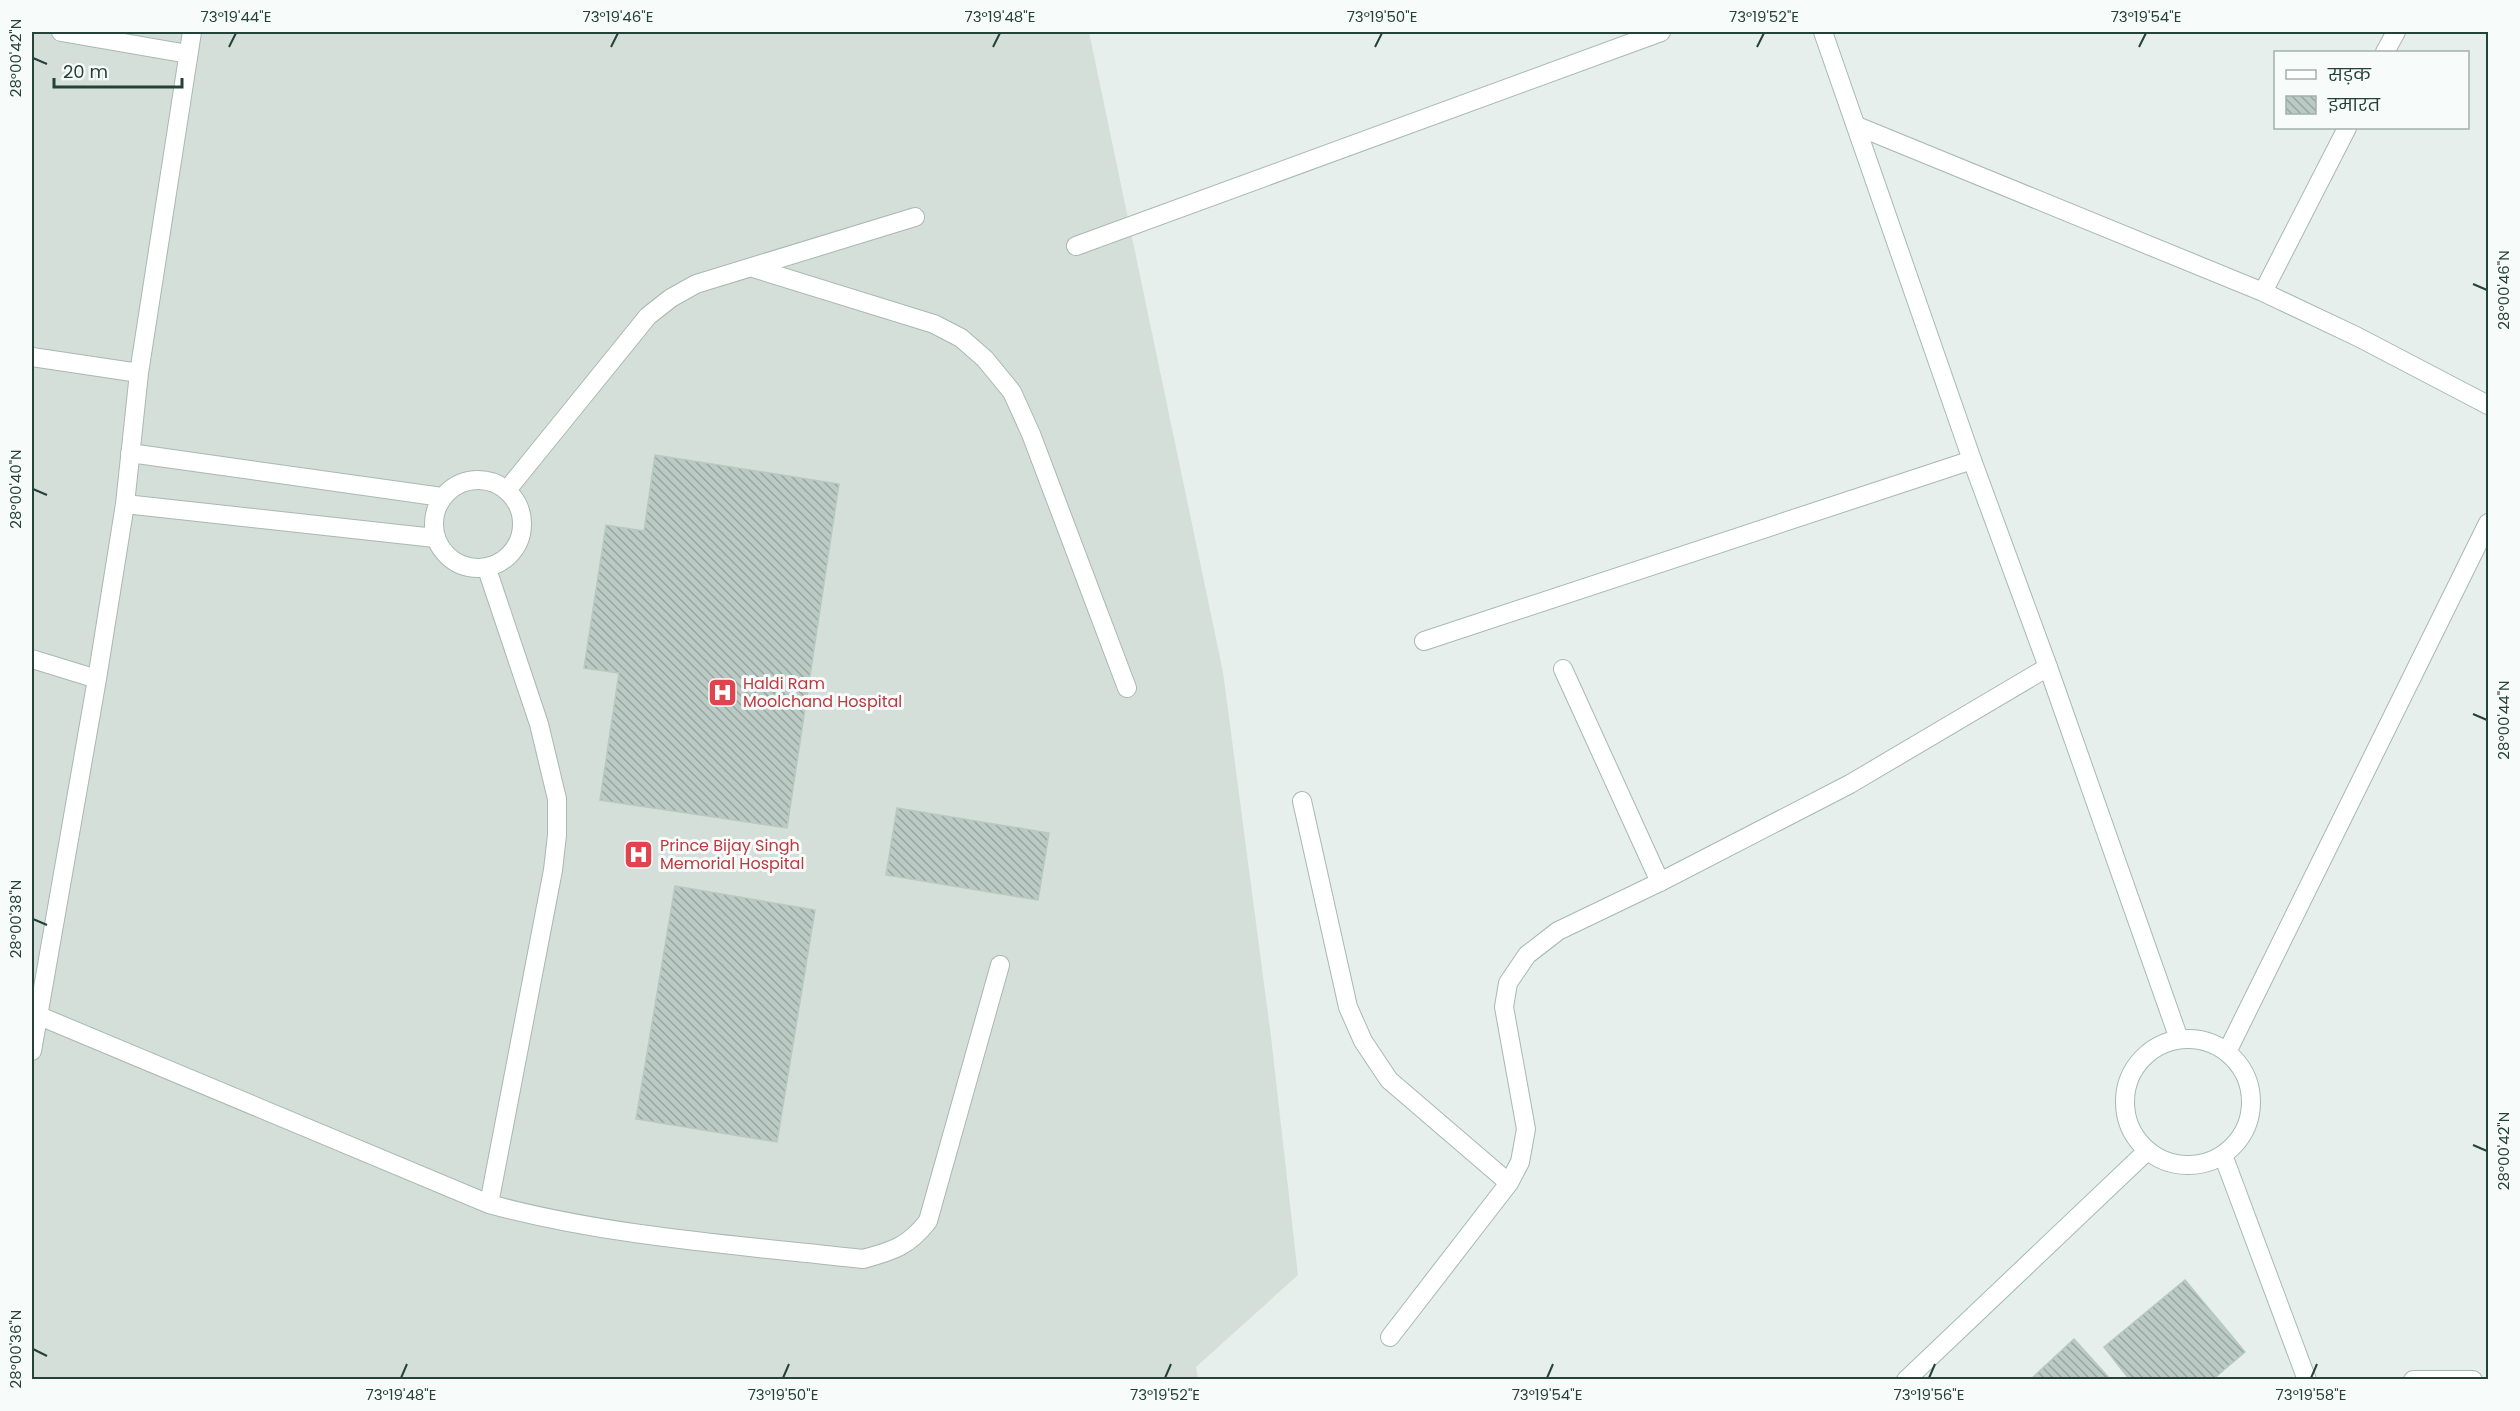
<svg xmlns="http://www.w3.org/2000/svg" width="2520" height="1411" font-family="Poppins,'Noto Sans Devanagari',sans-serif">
<defs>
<pattern id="building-back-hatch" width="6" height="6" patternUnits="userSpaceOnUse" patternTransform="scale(1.5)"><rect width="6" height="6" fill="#bbcac4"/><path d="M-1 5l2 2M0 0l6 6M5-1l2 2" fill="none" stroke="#98a6a0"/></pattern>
</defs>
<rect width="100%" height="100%" fill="#e6efeb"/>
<path fill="#d4dfda" d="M32,32H1089L1223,672L1271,1037L1298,1275L1196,1367L1198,1379H32Z"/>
<path fill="url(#building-back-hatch)" stroke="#b8c9c2" stroke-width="1.5" d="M655,455L839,484L787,828L600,800L619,673L584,668L606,525L644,531Z
M897,808L1049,833L1038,900L886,875Z
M675,886L815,910L777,1142L636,1119Z
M2185,1280L2245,1352L2212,1380H2130L2104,1347Z
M2074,1339L2111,1380H2030Z"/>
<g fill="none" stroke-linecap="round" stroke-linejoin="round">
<defs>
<path id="lane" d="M61,32L188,54
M1076,246L1661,32
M753,268L934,324L961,338L985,359L1012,392L1031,434L1127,688
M32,357L139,373
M130,453L442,497
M434 524a44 44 0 1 1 88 0a44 44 0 1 1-88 0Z
M507,490L648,316L671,298L696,284L915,217
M125,504L435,538
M487,569L539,724L557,799V835L553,870L489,1204
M1424,641L1972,460
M32,659L97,679
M1563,669L1660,882
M37,1015L489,1204C611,1237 738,1245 863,1259C893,1251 909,1246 928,1221L1000,965
M32,1051L97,679L125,504L139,373L192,32"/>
<path id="street" d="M2385,52L2396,32
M1857,126L2263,292L2358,337L2488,405
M2263,292L2347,128
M1302,801L1348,1007L1363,1041L1389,1080L1509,1183
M2227,1052L2488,523
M1390,1337L1509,1183L1520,1162L1526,1129L1504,1007L1508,983L1527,955L1558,931L1660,882L1850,784L2048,667
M2413,1380H2473"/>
<path id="secondary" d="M1823,32L1972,460L2048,667L2179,1039
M2125 1102a63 63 0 1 1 126 0a63 63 0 1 1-126 0Z
M2223,1155L2307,1380
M1906,1380L2147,1151"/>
</defs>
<use href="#lane" stroke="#a8b8b2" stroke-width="20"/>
<use href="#street" stroke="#a8b8b2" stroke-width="20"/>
<use href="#secondary" stroke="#a4bbb3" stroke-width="20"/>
<use href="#lane" stroke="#fff" stroke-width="18"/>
<use href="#street" stroke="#fff" stroke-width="18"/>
<use href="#secondary" stroke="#fff" stroke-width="18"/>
</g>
<path fill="none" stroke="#24423a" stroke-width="2" d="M229,47L236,33M611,47L618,33M993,47L1000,33M1375,47L1382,33M1757,47L1764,33M2139,47L2146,33M33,58L47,64M2473,284L2487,290M33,489L47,495M2473,714L2487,720M33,919L47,925M2473,1145L2487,1151M33,1349L47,1356M401,1378L407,1364M783,1378L789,1364M1165,1378L1171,1364M1547,1378L1553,1364M1929,1378L1935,1364M2311,1378L2317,1364"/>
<defs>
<symbol id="hospital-square" viewBox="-11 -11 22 22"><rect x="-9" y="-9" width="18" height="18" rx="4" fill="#e0444e" stroke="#f7fbf9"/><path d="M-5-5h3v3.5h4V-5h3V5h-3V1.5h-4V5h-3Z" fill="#fff"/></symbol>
</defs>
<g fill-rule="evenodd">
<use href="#hospital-square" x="706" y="676" width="33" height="33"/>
<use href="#hospital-square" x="622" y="838" width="33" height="33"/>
</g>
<g text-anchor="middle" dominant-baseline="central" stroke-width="6" stroke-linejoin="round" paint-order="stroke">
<g font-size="16" fill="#be3a42" stroke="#f7fbf9" text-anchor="start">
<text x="743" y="683">Haldi Ram<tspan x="743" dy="18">Moolchand Hospital</tspan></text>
<text x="660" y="845">Prince Bijay Singh<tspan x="660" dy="18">Memorial Hospital</tspan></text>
</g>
</g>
<rect width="2520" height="1411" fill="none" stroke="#f7fbf9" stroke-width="66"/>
<rect x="2274" y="51" width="195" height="78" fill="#f7fbf9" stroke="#a3b1ad" stroke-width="1.5"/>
<rect x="2286" y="70" width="30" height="9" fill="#ffffff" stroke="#a3b1ad" stroke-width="1.5"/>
<text x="2328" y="81" font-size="18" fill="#24423a">सड़क</text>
<rect x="2286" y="96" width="30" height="18" fill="url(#building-back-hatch)" stroke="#a3b1ad" stroke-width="1.5"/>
<text x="2328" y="111" font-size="18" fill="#24423a">इमारत</text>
<path d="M54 78v9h128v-9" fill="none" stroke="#24423a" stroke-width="3"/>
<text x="63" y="78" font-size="18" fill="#24423a" stroke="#f7fbf9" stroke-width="4.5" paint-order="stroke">20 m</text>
<rect x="33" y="33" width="2454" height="1345" fill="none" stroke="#24423a" stroke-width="2"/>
<g font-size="15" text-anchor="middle" fill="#24423a">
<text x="236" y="22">73°19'44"E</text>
<text x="618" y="22">73°19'46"E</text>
<text x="1000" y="22">73°19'48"E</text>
<text x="1382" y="22">73°19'50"E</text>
<text x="1764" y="22">73°19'52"E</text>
<text x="2146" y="22">73°19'54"E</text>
<text transform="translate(16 58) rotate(-90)" y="5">28°00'42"N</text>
<text transform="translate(2504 290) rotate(-90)" y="5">28°00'46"N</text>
<text transform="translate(16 489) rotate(-90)" y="5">28°00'40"N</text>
<text transform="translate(2504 720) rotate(-90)" y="5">28°00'44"N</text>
<text transform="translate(16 919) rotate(-90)" y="5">28°00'38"N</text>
<text transform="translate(2504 1151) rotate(-90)" y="5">28°00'42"N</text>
<text transform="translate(16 1349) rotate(-90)" y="5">28°00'36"N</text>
<text x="401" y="1400">73°19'48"E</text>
<text x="783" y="1400">73°19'50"E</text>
<text x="1165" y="1400">73°19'52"E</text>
<text x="1547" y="1400">73°19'54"E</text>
<text x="1929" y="1400">73°19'56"E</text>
<text x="2311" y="1400">73°19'58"E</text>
</g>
</svg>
